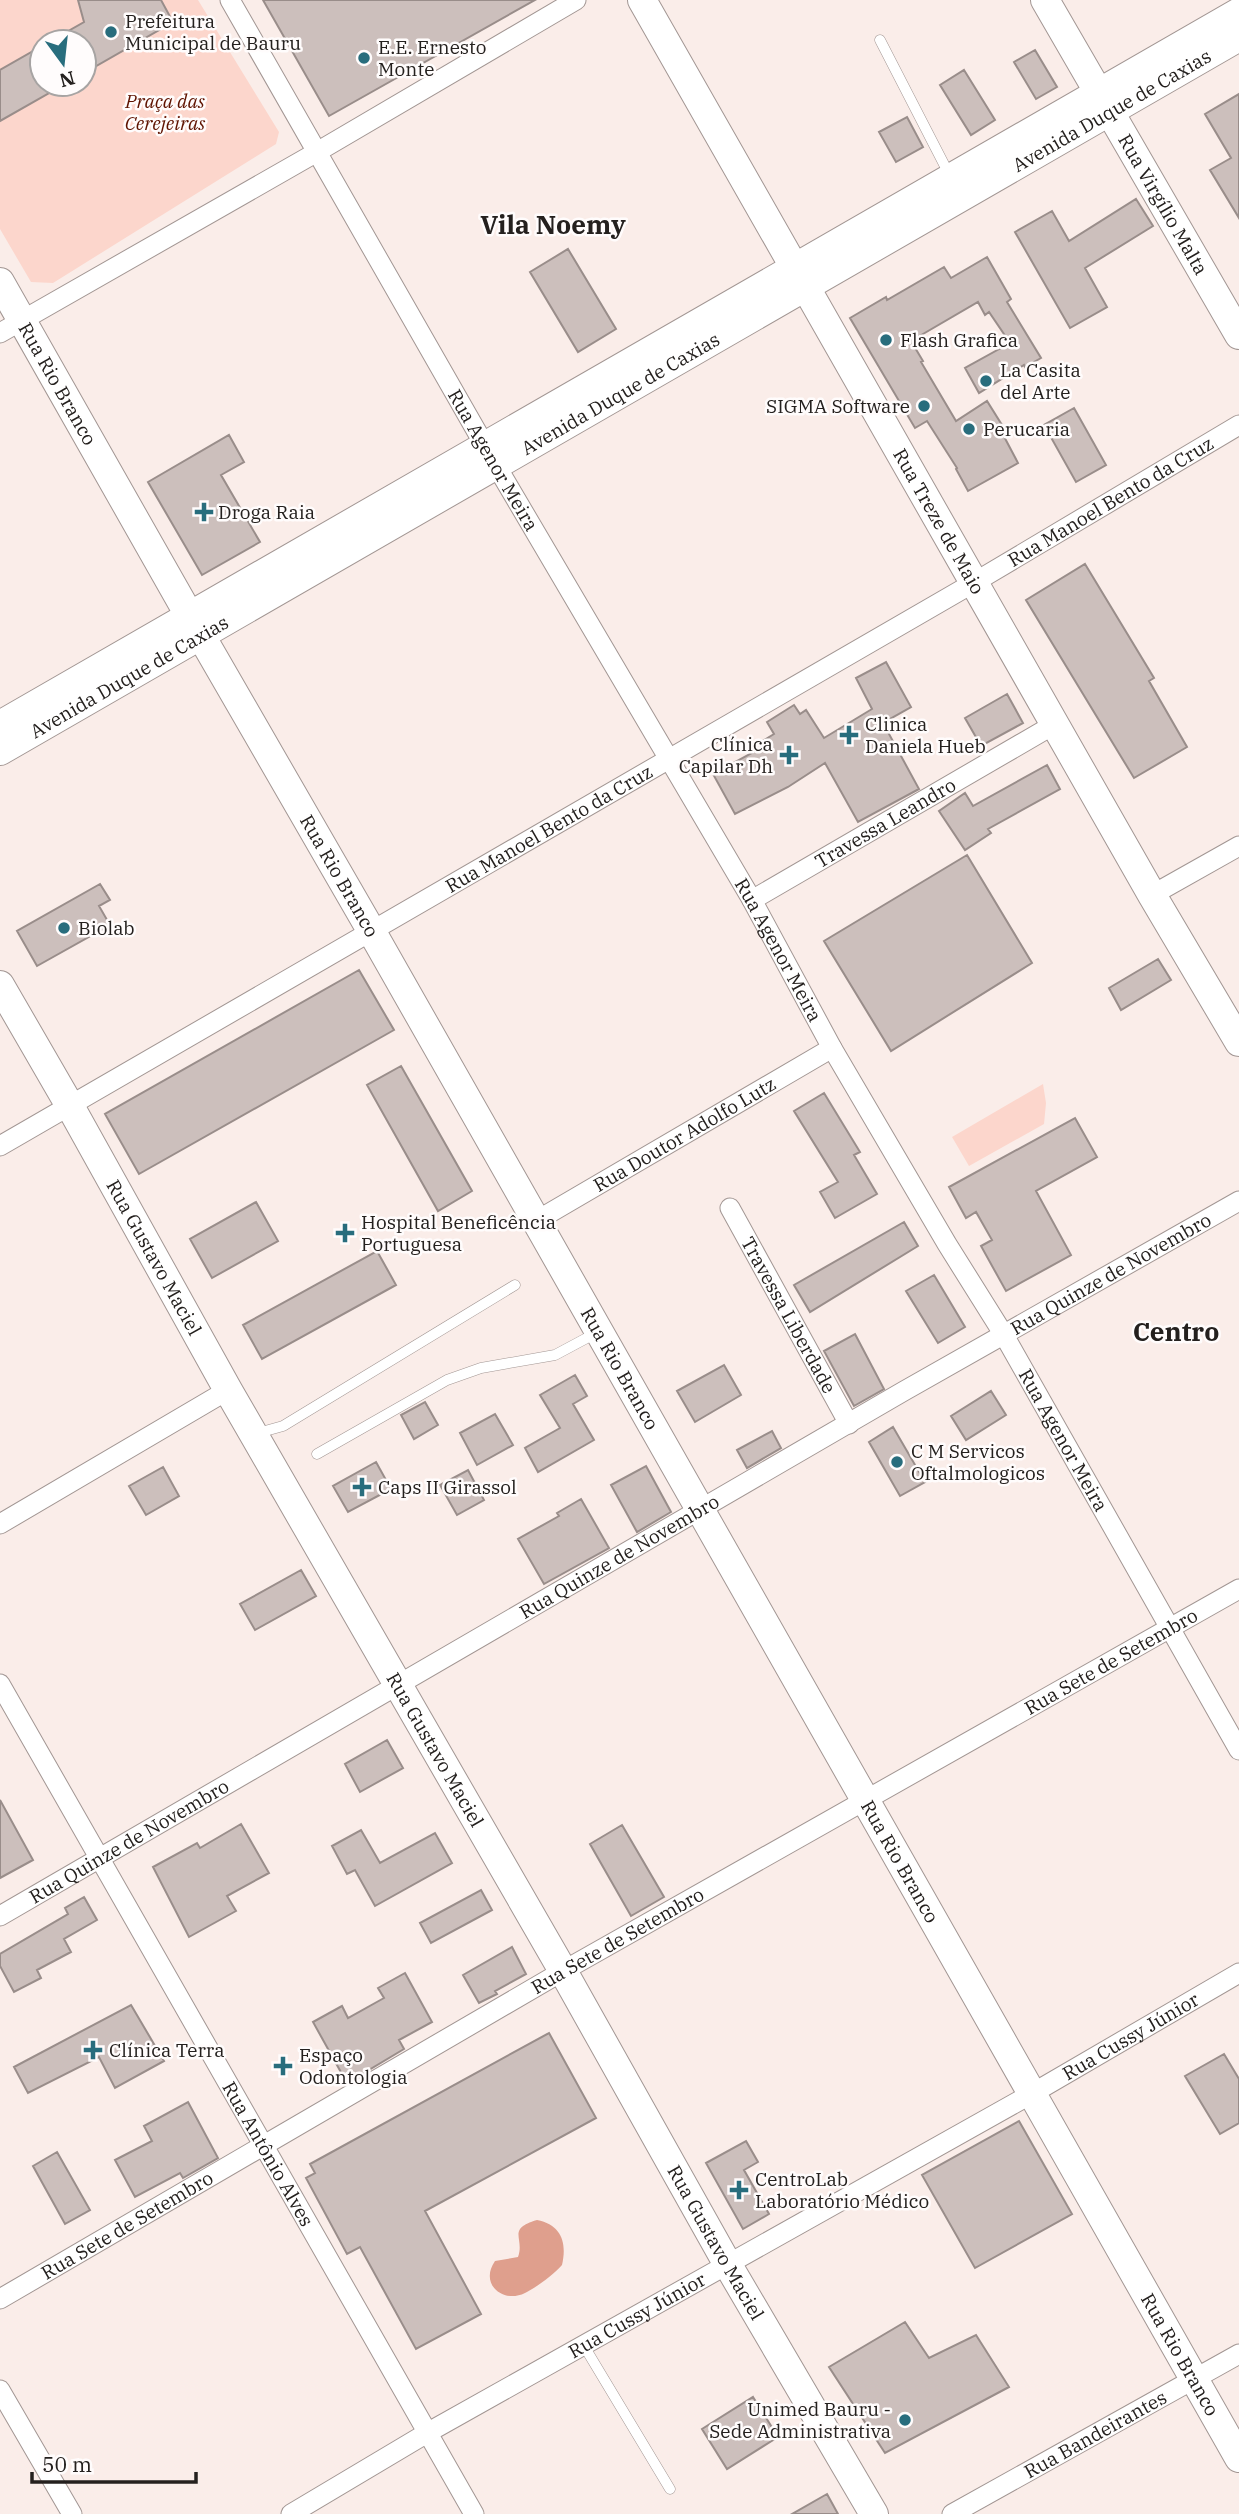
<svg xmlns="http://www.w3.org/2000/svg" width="1239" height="2514" font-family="'IBM Plex Serif',serif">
<rect width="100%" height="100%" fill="#faede9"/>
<path fill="#fcd6cc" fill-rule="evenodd" d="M0,0H198L279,132L276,144L53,283L31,282L0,229ZM42,42H84V84H42Z
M1043,1084L1046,1103L1044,1124L969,1166L952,1137Z"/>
<path fill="#df9f8d" d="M537,2220C562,2225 567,2243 562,2265C553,2275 537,2287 525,2293C503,2304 479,2284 495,2261L518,2257C525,2238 506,2229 537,2220Z"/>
<path fill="#ccbfbc" stroke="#998d8a" stroke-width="2" d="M78,0H161L173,22L84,73V42H49L84,22Z
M263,0H535L329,116Z
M42,46V84H65L0,121V70Z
M1035,50L1057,87L1036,99L1014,62Z
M964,70L995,120L971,135L940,85Z
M1239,94V218L1210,170L1231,158L1205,114Z
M907,117L923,147L896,162L879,132Z
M1136,199L1153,226L1085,268L1107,307L1070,328L1015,232L1052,211L1069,241Z
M568,249L616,329L578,352L530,272Z
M987,257L1011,299L1007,302L1041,358L1025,367L1024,365L979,393L965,368L1010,343L989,312L985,315L978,302L911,341L923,361L921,362L956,421L987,401L1002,425L999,427L1018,463L968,491L956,469L957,468L927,421L915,428L850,318L886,297L887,300L944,267L951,278Z
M1074,408L1106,465L1076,482L1044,425Z
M229,435L244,462L221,475L260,542L202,575L148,482Z
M1085,564L1154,678L1149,681L1187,747L1134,778L1026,600Z
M886,662L911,707L883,723L919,789L858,822L825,763L788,787L735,814L713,774L763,747L761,742L774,734L767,722L794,705L800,714L806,710L824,738L872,709L856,678Z
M1007,694L1023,723L981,746L965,718Z
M1047,765L1060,789L988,829L991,833L965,850L939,811L965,793L973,806Z
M967,855L1032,963L891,1051L824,941Z
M100,884L110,900L99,906L110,925L37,966L17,931Z
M1158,959L1171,980L1121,1010L1109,988Z
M359,970L394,1030L139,1174L105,1114Z
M401,1066L472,1191L438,1211L367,1085Z
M824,1093L860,1152L854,1155L877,1194L835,1218L820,1192L838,1182L794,1111Z
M1075,1118L1097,1157L1036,1191L1071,1255L1006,1291L981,1246L992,1240L976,1212L966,1218L949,1187Z
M256,1202L278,1241L212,1278L190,1239Z
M904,1222L918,1246L810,1312L794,1285Z
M377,1251L396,1285L262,1359L243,1325Z
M934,1275L965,1327L938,1343L906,1291Z
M855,1334L884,1389L854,1406L824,1351Z
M724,1365L741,1395L695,1422L677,1391Z
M575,1375L587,1396L573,1404L594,1440L538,1472L525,1448L560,1428L540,1395Z
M991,1391L1006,1415L966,1440L951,1416Z
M425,1402L438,1425L414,1439L401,1415Z
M495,1414L513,1445L477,1465L460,1433Z
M893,1427L925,1482L900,1496L869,1442Z
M772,1431L781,1448L747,1468L737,1450Z
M376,1462L391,1489L348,1512L333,1486Z
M646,1466L671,1512L637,1532L611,1485Z
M163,1467L179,1496L146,1515L129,1486Z
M468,1470L484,1500L457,1515L440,1485Z
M581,1499L609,1548L544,1584L518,1539L559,1516L557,1513Z
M301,1570L316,1596L255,1630L240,1604Z
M387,1740L403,1768L360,1792L345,1764Z
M0,1800L33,1860L0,1878Z
M241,1824L269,1873L227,1896L236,1911L189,1937L153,1867L197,1843L200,1848Z
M622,1825L664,1897L631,1916L590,1844Z
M361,1830L380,1863L435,1833L452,1863L375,1906L355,1870L347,1874L332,1846Z
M481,1890L492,1910L431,1943L420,1923Z
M84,1897L97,1920L64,1939L71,1952L37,1970L41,1978L14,1992L0,1966V1954L68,1914L65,1908Z
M512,1947L526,1974L495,1991L497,1994L479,2003L463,1975Z
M405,1973L432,2022L399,2040L404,2049L347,2083L313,2022L342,2006L348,2018L384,1998L378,1988Z
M131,2005L164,2061L115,2088L99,2057L28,2093L14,2067Z
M549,2033L596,2118L425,2211L481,2314L416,2349L360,2247L347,2254L306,2178L315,2173L310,2164Z
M1224,2054L1239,2079V2123L1220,2134L1185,2076Z
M188,2102L218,2158L183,2178L180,2173L135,2197L115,2160L152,2141L144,2126Z
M1019,2121L1072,2214L975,2268L922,2175Z
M746,2141L758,2162L744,2170L769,2214L743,2229L706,2163Z
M57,2152L90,2210L65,2224L33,2166Z
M905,2322L929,2358L976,2335L1009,2387L885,2453L829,2367Z
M753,2397L778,2437L727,2469L702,2429Z
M827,2494L838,2514H792Z"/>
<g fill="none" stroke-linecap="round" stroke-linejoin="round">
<defs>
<path id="lane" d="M880,40L949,174
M258,1433L283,1426L515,1285
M317,1454L447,1380L481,1368L555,1355L598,1332
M584,2346L670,2489"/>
<g id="street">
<path id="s1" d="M230,0L497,467L752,900L832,1048L947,1244L1004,1335L1239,1750"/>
<path d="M0,333L317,152L576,0"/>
<path d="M1152,895L1239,846"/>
<path id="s2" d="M752,900L1055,724"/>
<path id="s3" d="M0,1146L975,582L1239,425"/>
<path id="s4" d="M730,1208L849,1424"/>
<path id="s5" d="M536,1221L832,1048"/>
<path d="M0,1524L228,1390"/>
<path id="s6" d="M0,1684L474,2514"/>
<path id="s7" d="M0,1916L904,1391L1239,1201"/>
<path id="s8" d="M0,2299L563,1971L1239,1589"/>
<path d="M0,2390L72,2514"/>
<path id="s9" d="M291,2514L427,2433L1033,2093L1239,1973"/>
<path id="s10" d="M952,2514L1239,2354"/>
</g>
<g id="secondary">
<path id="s11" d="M642,0L1152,895L1239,1042"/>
<path id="s12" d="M1045,0L1239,335"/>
<path id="s13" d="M0,282L189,615L372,932L1239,2458"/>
<path d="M0,725L1239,12"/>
<path id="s14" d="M0,751L1239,37"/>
<path id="s15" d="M0,985L70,1106L228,1390L563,1971L728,2265L874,2514"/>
</g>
</defs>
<use href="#lane" stroke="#a29693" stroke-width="11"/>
<use href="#street" stroke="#a29693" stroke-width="21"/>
<use href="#secondary" stroke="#a29693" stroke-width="30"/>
<use href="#lane" stroke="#fff" stroke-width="10"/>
<use href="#street" stroke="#fff" stroke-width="19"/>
<use href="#secondary" stroke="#fff" stroke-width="28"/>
</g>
<g fill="#286d7d" stroke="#fffcfc" stroke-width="2.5">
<circle cx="111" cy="32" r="7"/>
<circle cx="364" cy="58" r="7"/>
<circle cx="886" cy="340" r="7"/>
<circle cx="986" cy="381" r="7"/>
<circle cx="924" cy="406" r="7"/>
<circle cx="969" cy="429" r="7"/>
<path d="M200.5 501.5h7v7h7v7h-7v7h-7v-7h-7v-7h7z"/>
<path d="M845.5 724.5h7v7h7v7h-7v7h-7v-7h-7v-7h7z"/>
<path d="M785.5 744.5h7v7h7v7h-7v7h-7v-7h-7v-7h7z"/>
<circle cx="64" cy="928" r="7"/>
<path d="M341.5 1222.5h7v7h7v7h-7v7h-7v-7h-7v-7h7z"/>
<circle cx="897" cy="1462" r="7"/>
<path d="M358.5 1476.5h7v7h7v7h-7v7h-7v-7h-7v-7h7z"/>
<path d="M89.5 2039.5h7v7h7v7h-7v7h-7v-7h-7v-7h7z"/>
<path d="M279.5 2055.5h7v7h7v7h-7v7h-7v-7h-7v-7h7z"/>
<path d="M735.5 2179.5h7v7h7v7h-7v7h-7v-7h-7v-7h7z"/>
<circle cx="905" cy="2420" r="7"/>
</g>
<g text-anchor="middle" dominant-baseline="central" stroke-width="5" stroke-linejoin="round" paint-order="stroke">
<g font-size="19" fill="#24201e" stroke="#fffcfc" text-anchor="start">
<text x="125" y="21">Prefeitura<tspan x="125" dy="22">Municipal de Bauru</tspan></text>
<text x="378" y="47">E.E. Ernesto<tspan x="378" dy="22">Monte</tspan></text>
<text x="900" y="340">Flash Grafica</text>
<text x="1000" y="370">La Casita<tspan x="1000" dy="22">del Arte</tspan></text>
<text x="910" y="406" text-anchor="end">SIGMA Software</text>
<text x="983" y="429">Perucaria</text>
<text x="218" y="512">Droga Raia</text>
<text x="865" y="724">Clinica<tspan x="865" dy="22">Daniela Hueb</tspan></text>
<text x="773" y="744" text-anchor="end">Clínica<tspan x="773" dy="22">Capilar Dh</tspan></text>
<text x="78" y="928">Biolab</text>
<text x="361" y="1222">Hospital Beneficência<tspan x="361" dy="22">Portuguesa</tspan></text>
<text x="911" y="1451">C M Servicos<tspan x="911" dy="22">Oftalmologicos</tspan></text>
<text x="378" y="1487">Caps II Girassol</text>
<text x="109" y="2050">Clínica Terra</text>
<text x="299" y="2055">Espaço<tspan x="299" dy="22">Odontologia</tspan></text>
<text x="755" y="2179">CentroLab<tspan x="755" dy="22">Laboratório Médico</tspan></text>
<text x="891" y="2409" text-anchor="end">Unimed Bauru -<tspan x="891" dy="22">Sede Administrativa</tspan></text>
</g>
<g font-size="19" font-style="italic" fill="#5f1300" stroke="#fffcfc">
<text x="165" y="101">Praça das<tspan x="165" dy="22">Cerejeiras</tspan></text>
</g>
<g font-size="19" fill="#24201e" stroke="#fffcfc">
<text stroke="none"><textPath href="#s14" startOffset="1283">Avenida Duque de Caxias</textPath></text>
<text stroke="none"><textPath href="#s12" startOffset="236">Rua Virgílio Malta</textPath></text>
<text stroke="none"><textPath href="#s13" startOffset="117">Rua Rio Branco</textPath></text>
<text stroke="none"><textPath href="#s14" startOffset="716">Avenida Duque de Caxias</textPath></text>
<text stroke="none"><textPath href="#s1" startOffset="530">Rua Agenor Meira</textPath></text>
<text stroke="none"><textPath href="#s3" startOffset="1284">Rua Manoel Bento da Cruz</textPath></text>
<text stroke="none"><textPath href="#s11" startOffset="600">Rua Treze de Maio</textPath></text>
<text stroke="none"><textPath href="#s14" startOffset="149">Avenida Duque de Caxias</textPath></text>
<text stroke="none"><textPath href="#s2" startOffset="154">Travessa Leandro</textPath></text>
<text stroke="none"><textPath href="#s3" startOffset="634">Rua Manoel Bento da Cruz</textPath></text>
<text stroke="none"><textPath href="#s13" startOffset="684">Rua Rio Branco</textPath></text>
<text stroke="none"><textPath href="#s1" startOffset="1097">Rua Agenor Meira</textPath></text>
<text stroke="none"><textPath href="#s5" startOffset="172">Rua Doutor Adolfo Lutz</textPath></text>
<text stroke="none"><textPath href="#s15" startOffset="313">Rua Gustavo Maciel</textPath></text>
<text stroke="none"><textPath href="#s7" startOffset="1283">Rua Quinze de Novembro</textPath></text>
<text stroke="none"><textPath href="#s4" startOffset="122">Travessa Liberdade</textPath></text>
<text stroke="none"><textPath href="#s13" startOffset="1251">Rua Rio Branco</textPath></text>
<text stroke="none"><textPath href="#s1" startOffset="1664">Rua Agenor Meira</textPath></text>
<text stroke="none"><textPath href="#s7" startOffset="716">Rua Quinze de Novembro</textPath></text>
<text stroke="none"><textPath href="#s8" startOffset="1281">Rua Sete de Setembro</textPath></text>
<text stroke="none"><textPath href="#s15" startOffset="880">Rua Gustavo Maciel</textPath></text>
<text stroke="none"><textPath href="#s7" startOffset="149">Rua Quinze de Novembro</textPath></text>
<text stroke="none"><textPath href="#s13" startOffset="1818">Rua Rio Branco</textPath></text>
<text stroke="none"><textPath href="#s8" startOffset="714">Rua Sete de Setembro</textPath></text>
<text stroke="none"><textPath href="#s9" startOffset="966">Rua Cussy Júnior</textPath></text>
<text stroke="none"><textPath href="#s6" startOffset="541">Rua Antônio Alves</textPath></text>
<text stroke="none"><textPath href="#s8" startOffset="147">Rua Sete de Setembro</textPath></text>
<text stroke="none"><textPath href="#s15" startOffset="1447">Rua Gustavo Maciel</textPath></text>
<text stroke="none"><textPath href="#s9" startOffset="399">Rua Cussy Júnior</textPath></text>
<text stroke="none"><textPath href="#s13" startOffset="2385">Rua Rio Branco</textPath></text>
<text stroke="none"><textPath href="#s10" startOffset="164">Rua Bandeirantes</textPath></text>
</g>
<g font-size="26" font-weight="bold" fill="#24201e" stroke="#fffcfc">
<text x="553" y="224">Vila Noemy</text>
<text x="1176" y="1331">Centro</text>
</g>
</g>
<g transform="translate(63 63) rotate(165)"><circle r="33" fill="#fffcfc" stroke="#a7a4a3" stroke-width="2"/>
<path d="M0-5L12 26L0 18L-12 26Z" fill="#286d7d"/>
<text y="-10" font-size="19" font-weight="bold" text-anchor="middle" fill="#24201e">N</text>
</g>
<path d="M32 2472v10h164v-10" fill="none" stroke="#24201e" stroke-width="3.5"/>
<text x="42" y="2472" font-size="21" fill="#24201e" stroke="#fffcfc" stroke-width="5" paint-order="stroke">50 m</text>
</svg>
